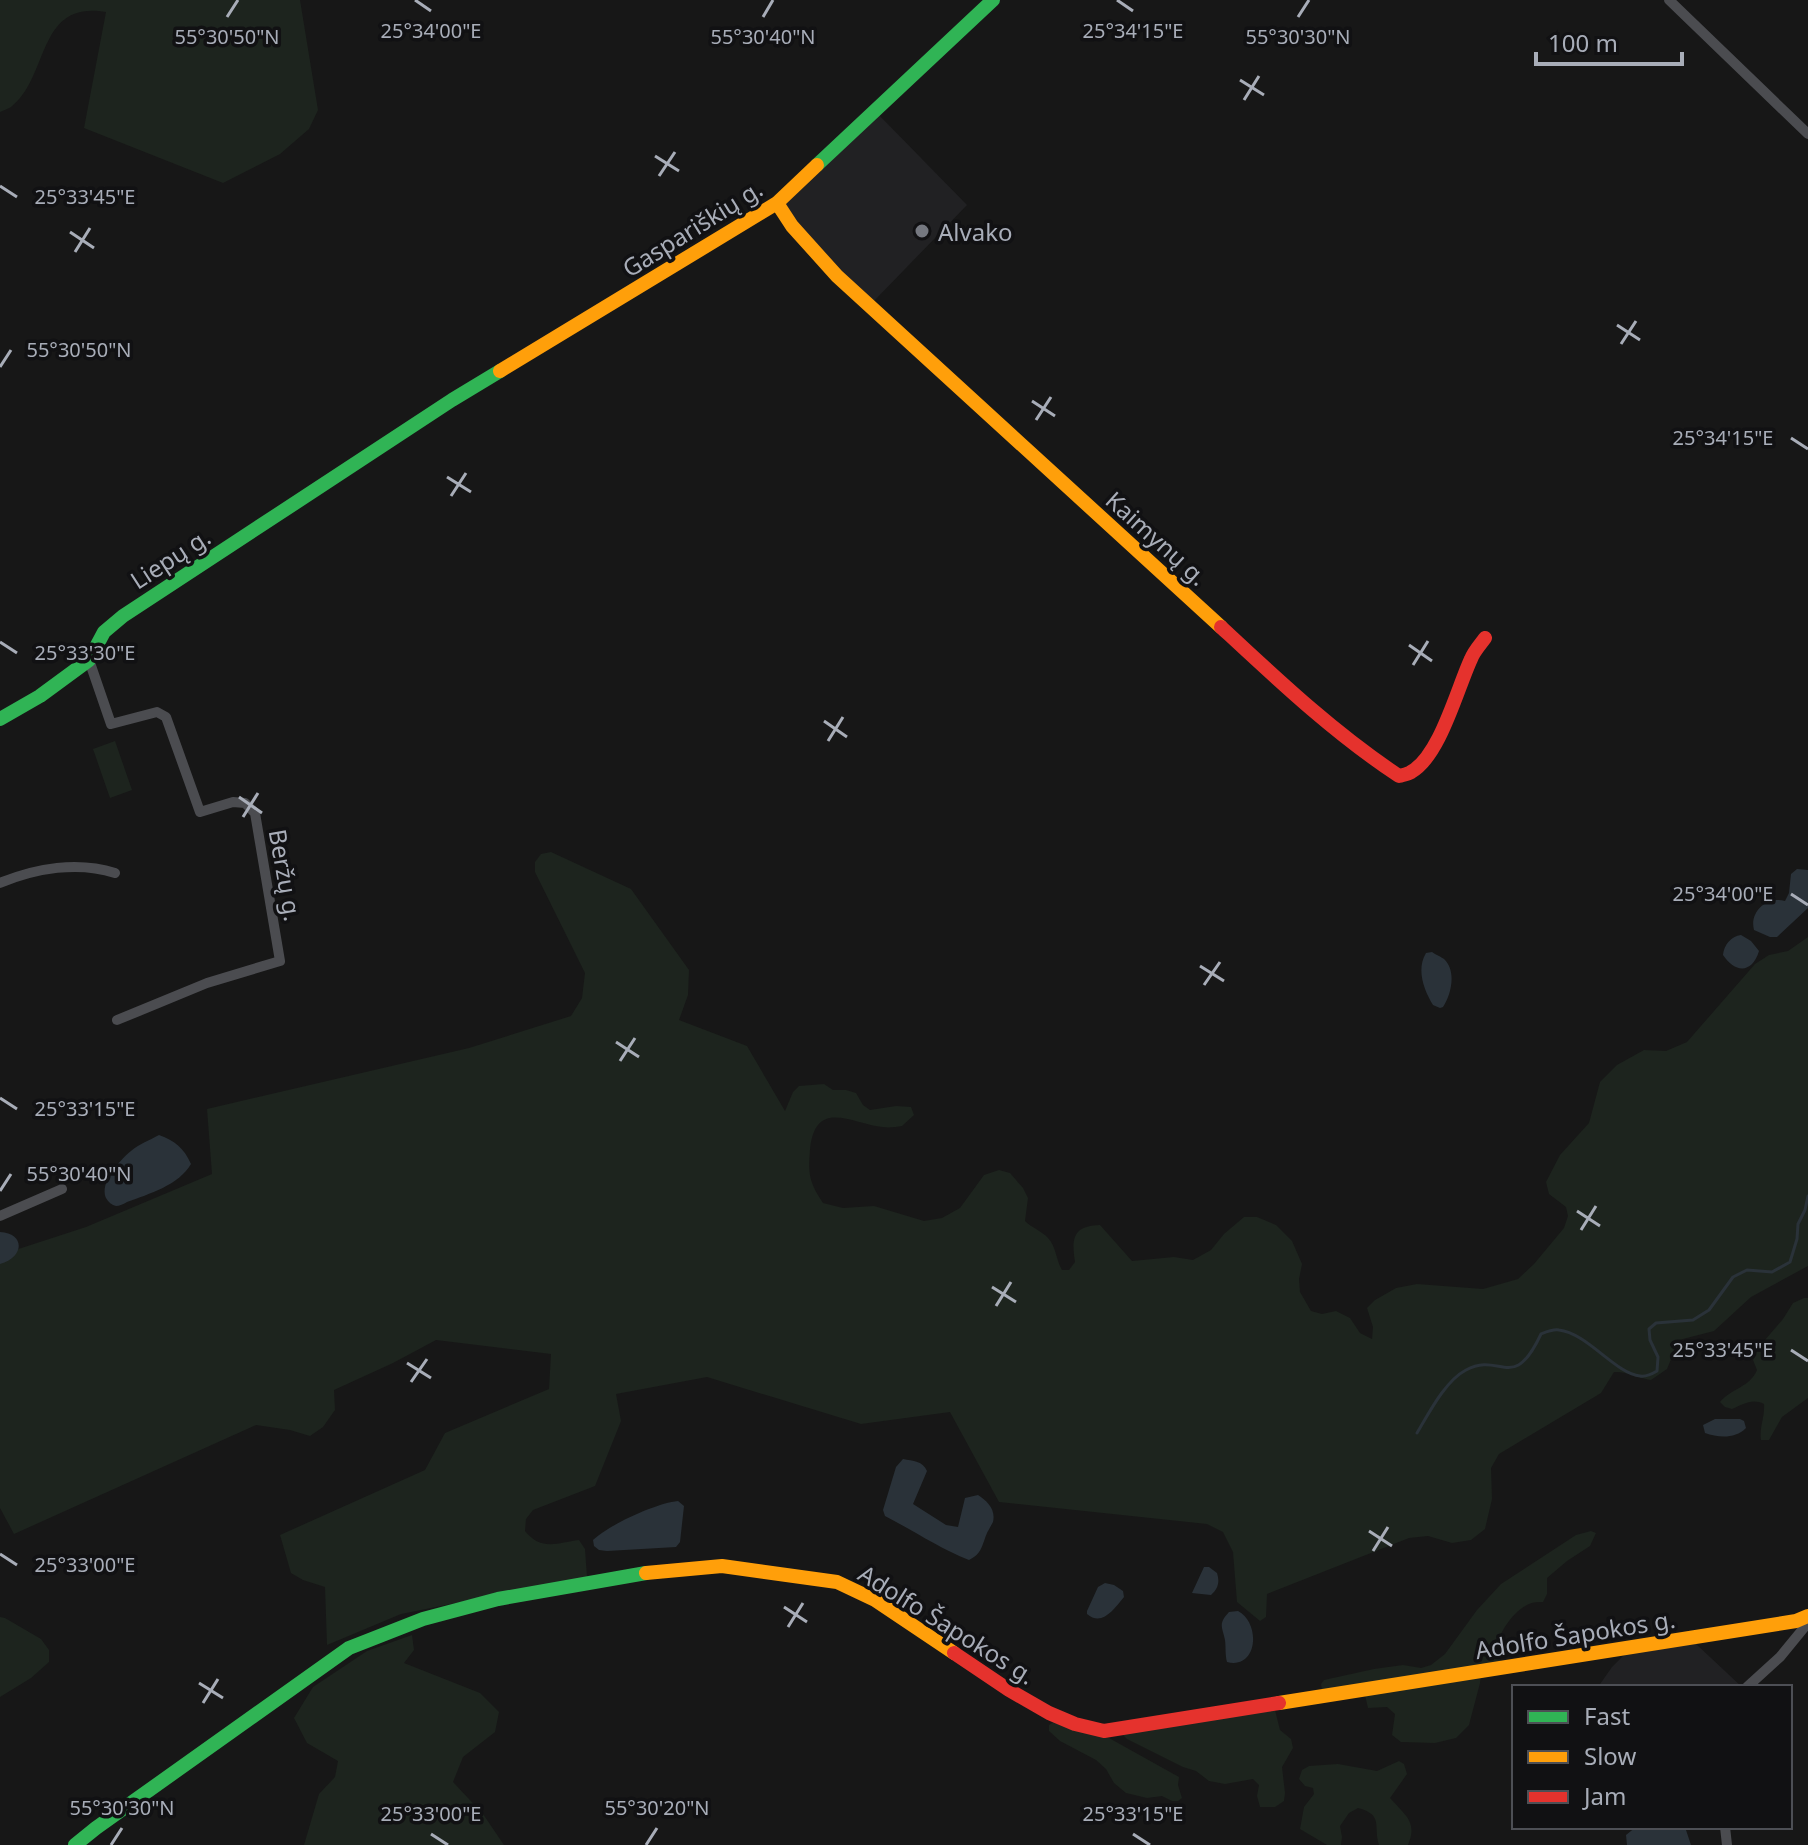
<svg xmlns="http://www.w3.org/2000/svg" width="1808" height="1845" font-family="'Noto Sans',sans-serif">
<rect width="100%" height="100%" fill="#171717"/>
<path fill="#212123" d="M876,112L967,205L873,302L835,266L785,208L786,197Z
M1695,1643L1742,1687H1598L1612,1667L1623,1656L1633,1650Z"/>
<path fill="#1d241e" d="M0,0H300L318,110L309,129L280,154L223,183L84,128L106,12C36,0 50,77 11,107C8,109 4,110 0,112Z
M115,741L132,790L110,798L93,749Z
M551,852L631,889L689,970L688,995L679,1020L747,1046L785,1111L793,1092L799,1086L824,1084L833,1090H846L856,1093L863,1105L870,1110L896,1106L911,1107L914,1115L902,1126C896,1127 889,1128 883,1127C852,1124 815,1097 810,1150C808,1174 809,1182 823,1203L843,1208L874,1206L924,1221L942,1218L960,1208L984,1175L999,1170L1010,1173L1023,1188L1028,1198L1025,1221C1032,1228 1042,1231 1048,1238C1056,1246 1056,1260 1062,1270H1069L1075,1262C1071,1237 1074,1226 1100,1225L1132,1261L1174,1257L1193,1260L1211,1250L1224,1234L1244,1217H1257L1276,1225L1292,1241L1302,1264L1299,1279L1300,1292L1311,1311L1322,1314L1336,1311L1350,1318L1360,1333L1372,1339L1373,1327L1367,1308L1375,1300L1396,1288L1417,1284L1483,1289L1518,1279L1534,1264L1564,1228L1568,1216L1566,1207L1549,1194L1546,1182L1560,1155L1589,1123L1600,1082L1617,1065L1644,1050L1666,1051L1687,1042L1755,964L1769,955L1788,951L1808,937V1266L1751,1297L1714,1331L1679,1340L1667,1369L1651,1380C1639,1378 1626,1371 1614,1372L1601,1393L1499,1454L1491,1468L1492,1499L1485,1529L1471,1540L1452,1543L1428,1536L1409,1538L1267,1594L1266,1617L1260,1621L1237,1602L1233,1552L1223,1532L1207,1524L999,1502L950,1412L861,1424L707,1377L616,1394L621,1421L595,1486L533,1510L526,1519L525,1531C541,1551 557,1543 579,1540L585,1549L587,1577L401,1614L327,1645L325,1587L303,1580L291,1573L280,1535L425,1470L445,1433L549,1389L551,1354L436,1340L393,1363L334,1390L335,1410L323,1427L310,1436L290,1430L256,1425L14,1534L0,1508V1255L86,1227L212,1174L207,1109L469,1048L571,1016L582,998L585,973L535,872V862L541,854Z
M1804,1298H1808V1398L1782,1417L1769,1440H1761C1759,1428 1765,1417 1764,1404C1752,1398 1744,1404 1732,1409L1725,1407L1720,1402C1732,1388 1750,1387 1757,1370L1753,1360L1758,1348L1783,1319L1793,1303Z
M1591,1531L1596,1533L1590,1546L1567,1561L1547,1578V1594L1543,1602C1539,1602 1533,1602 1529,1604C1512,1611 1496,1637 1495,1654L1504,1664L1482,1666L1480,1683L1469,1725L1456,1738L1435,1743L1401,1742L1392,1735L1395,1714L1387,1707L1368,1708L1363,1687L1322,1690L1321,1684L1324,1680L1374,1669L1403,1665L1421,1668L1431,1665L1445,1654L1477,1610L1501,1584L1576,1535Z
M0,1617L5,1618L41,1639L49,1650V1662L31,1678L0,1697Z
M412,1635L414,1650L404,1663L480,1693L499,1712L495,1732L463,1757L453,1782L483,1814L504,1845H304L319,1794L335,1777L338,1761L307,1743L294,1718L313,1687L367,1651Z
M1275,1710L1280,1730L1291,1739L1293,1748L1282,1767L1285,1793L1284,1801L1275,1807H1260L1257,1796L1259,1785L1253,1779L1225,1784L1209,1781L1196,1771L1183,1767L1127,1739L1123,1735L1125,1732Z
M1055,1721L1109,1738L1179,1777L1178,1785L1182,1798L1178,1801H1172L1162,1796L1147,1798L1126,1793L1114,1783L1106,1769L1096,1760L1060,1741L1049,1731V1725Z
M1399,1761L1404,1764L1407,1774L1390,1798C1405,1815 1418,1822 1408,1845H1379C1373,1826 1384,1815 1358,1808L1349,1813L1340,1826L1342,1837L1341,1845H1327L1300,1829L1304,1807L1314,1794L1313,1788L1305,1786L1299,1779L1302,1770L1309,1766L1338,1764L1377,1771Z"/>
<path fill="#2a3239" d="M1797,869L1808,870V908L1777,937H1770L1754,930C1749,911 1768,896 1785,901L1789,893L1791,874Z
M1741,935L1751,941L1759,951C1752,974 1735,973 1723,955C1724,945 1731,936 1741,935Z
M1432,952C1433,953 1443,958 1444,959C1457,971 1451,995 1443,1007L1440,1008L1433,1005C1424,990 1416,970 1426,953Z
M159,1135C175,1141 184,1148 191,1164C179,1185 149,1194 127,1202C124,1204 119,1206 116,1206C112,1205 108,1202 106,1198C99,1183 120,1160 131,1151C139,1144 150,1140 159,1135Z
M0,1232C25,1233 25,1257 0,1264Z
M1715,1419H1740L1744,1421L1746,1428C1735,1439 1719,1438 1705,1433L1703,1425Z
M903,1459C913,1461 923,1461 927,1471L913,1504L946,1525L958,1527L965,1498L978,1495C987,1501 996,1509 993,1522C993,1522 987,1533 987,1533C982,1545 982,1554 969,1560C939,1548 914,1531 885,1516L883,1510L896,1467Z
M678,1501L684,1506L680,1542L676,1547L607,1551L599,1550L594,1546L593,1540C609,1525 656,1503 678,1501Z
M1204,1567H1209L1217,1573C1220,1582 1218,1589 1211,1595L1192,1593Z
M1105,1583L1114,1585L1123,1591L1124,1597C1114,1609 1102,1627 1087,1614V1611L1098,1587Z
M1238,1611C1261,1623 1258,1670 1227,1662C1225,1655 1226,1647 1225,1640C1222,1626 1218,1624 1229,1612Z
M1636,1827H1685L1691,1845H1627L1626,1835Z"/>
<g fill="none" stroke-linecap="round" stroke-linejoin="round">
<path stroke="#2a3239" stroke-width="3" d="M1417,1433C1429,1413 1445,1381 1466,1370C1501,1351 1513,1394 1541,1334C1546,1332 1553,1329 1559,1330C1587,1333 1616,1374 1640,1376C1646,1377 1652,1374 1657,1371L1658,1357L1650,1340L1649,1329L1656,1323L1693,1320L1709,1310L1733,1277L1747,1270L1772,1272L1790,1262L1797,1239L1798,1224L1805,1210L1808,1196"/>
<path stroke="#4b4c50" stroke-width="10" d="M1669,0L1808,134
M89,660L111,724L157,712L166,717L200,812L233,802L245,803L255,813L280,961L207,983L117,1020
M0,883C36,868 78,861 115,873
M0,1216L62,1189
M1747,1687L1780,1657L1808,1623
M1725,1827L1727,1845"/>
<path stroke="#30b455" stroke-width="14" d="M817,165L993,0
M0,719L40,696L89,660L104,632L123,616L452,400L500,371
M75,1845L96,1828L349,1648L423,1619L498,1599L646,1573"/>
<path stroke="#ff9f0a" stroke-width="14" d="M777,203L792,226L837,276L1221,627
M500,371L777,203L817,165
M646,1573L722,1566L837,1582L875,1600L954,1653
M1279,1703L1796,1621L1808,1616"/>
<path stroke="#e5322d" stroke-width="14" d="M1221,627C1278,680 1334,733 1399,776C1400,776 1411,773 1411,772C1440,756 1457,689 1471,659C1474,651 1480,645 1485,638
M954,1653L1009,1690L1049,1713L1075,1724L1104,1731L1279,1703"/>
</g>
<path fill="none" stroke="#a8adb8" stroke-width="3" d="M415,0L431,11M1117,0L1133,11M227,17L238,0M763,17L773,0M1298,17L1309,0M1240,80L1264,95M1244,100L1259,76M655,156L679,171M659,176L675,152M0,186L17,197M70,232L94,248M75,252L90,228M1617,325L1640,340M1621,344L1636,321M0,367L11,350M1032,401L1055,416M1036,420L1051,397M1791,438L1808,449M447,477L471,492M451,496L466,473M0,642L17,653M1409,645L1432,661M1413,665L1428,641M824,721L847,737M828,741L843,717M239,797L262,813M243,817L258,793M1791,894L1808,905M1200,966L1224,981M1204,985L1220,962M616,1042L639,1057M620,1061L635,1038M0,1098L17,1109M0,1191L11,1174M1577,1211L1600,1226M1581,1230L1596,1206M992,1287L1016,1302M996,1306L1011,1282M1791,1350L1808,1361M407,1363L431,1378M411,1382L427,1359M1369,1531L1392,1546M1373,1551L1388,1527M0,1554L17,1565M784,1607L807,1622M788,1627L803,1603M199,1683L223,1698M203,1703L218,1679M431,1834L448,1845M1133,1834L1150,1845M111,1845L122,1828M646,1845L657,1828"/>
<circle fill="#757880" stroke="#111113" stroke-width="3" cx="922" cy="231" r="8"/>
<g text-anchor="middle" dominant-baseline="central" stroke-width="7" stroke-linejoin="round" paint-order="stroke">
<g font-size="24" fill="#a8adb8" stroke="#111113">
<text transform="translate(692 228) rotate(-32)">Gaspariškių g.</text>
<text transform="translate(1157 538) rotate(42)">Kaimynų g.</text>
<text transform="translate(170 558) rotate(-33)">Liepų g.</text>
<text transform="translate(286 875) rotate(80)">Beržų g.</text>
<text transform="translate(947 1624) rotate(32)">Adolfo Šapokos g.</text>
<text transform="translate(1575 1634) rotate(-9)">Adolfo Šapokos g.</text>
</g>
<g font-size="24" fill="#a8adb8" stroke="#111113" text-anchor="start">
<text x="938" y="231">Alvako</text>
</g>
</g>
<g font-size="20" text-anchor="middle" fill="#a8adb8" stroke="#111113" stroke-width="7" stroke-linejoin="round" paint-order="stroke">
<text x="431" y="38">25°34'00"E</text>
<text x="1133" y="38">25°34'15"E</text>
<text x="227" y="44">55°30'50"N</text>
<text x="763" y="44">55°30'40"N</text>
<text x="1298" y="44">55°30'30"N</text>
<text x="85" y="204">25°33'45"E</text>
<text x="79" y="357">55°30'50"N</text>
<text x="1723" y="445">25°34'15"E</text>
<text x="85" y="660">25°33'30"E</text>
<text x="1723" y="901">25°34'00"E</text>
<text x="85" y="1116">25°33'15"E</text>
<text x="79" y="1181">55°30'40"N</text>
<text x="1723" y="1357">25°33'45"E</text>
<text x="85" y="1572">25°33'00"E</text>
<text x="122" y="1815">55°30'30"N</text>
<text x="657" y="1815">55°30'20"N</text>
<text x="431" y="1821">25°33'00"E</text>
<text x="1133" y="1821">25°33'15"E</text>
</g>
<rect x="1512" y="1685" width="280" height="144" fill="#111113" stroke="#4d4f55" stroke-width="2"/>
<rect x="1528" y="1711" width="40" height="12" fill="#30b455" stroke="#4d4f55" stroke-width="2"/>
<text x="1584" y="1725" font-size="24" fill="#a8adb8">Fast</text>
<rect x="1528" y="1751" width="40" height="12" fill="#ff9f0a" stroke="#4d4f55" stroke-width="2"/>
<text x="1584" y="1765" font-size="24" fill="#a8adb8">Slow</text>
<rect x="1528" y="1791" width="40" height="12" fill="#e5322d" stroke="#4d4f55" stroke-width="2"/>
<text x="1584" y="1805" font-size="24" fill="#a8adb8">Jam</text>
<path d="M1536 52v12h146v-12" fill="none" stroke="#a8adb8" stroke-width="4"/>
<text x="1548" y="52" font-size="24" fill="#a8adb8" stroke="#111113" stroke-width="6" paint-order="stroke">100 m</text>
</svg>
